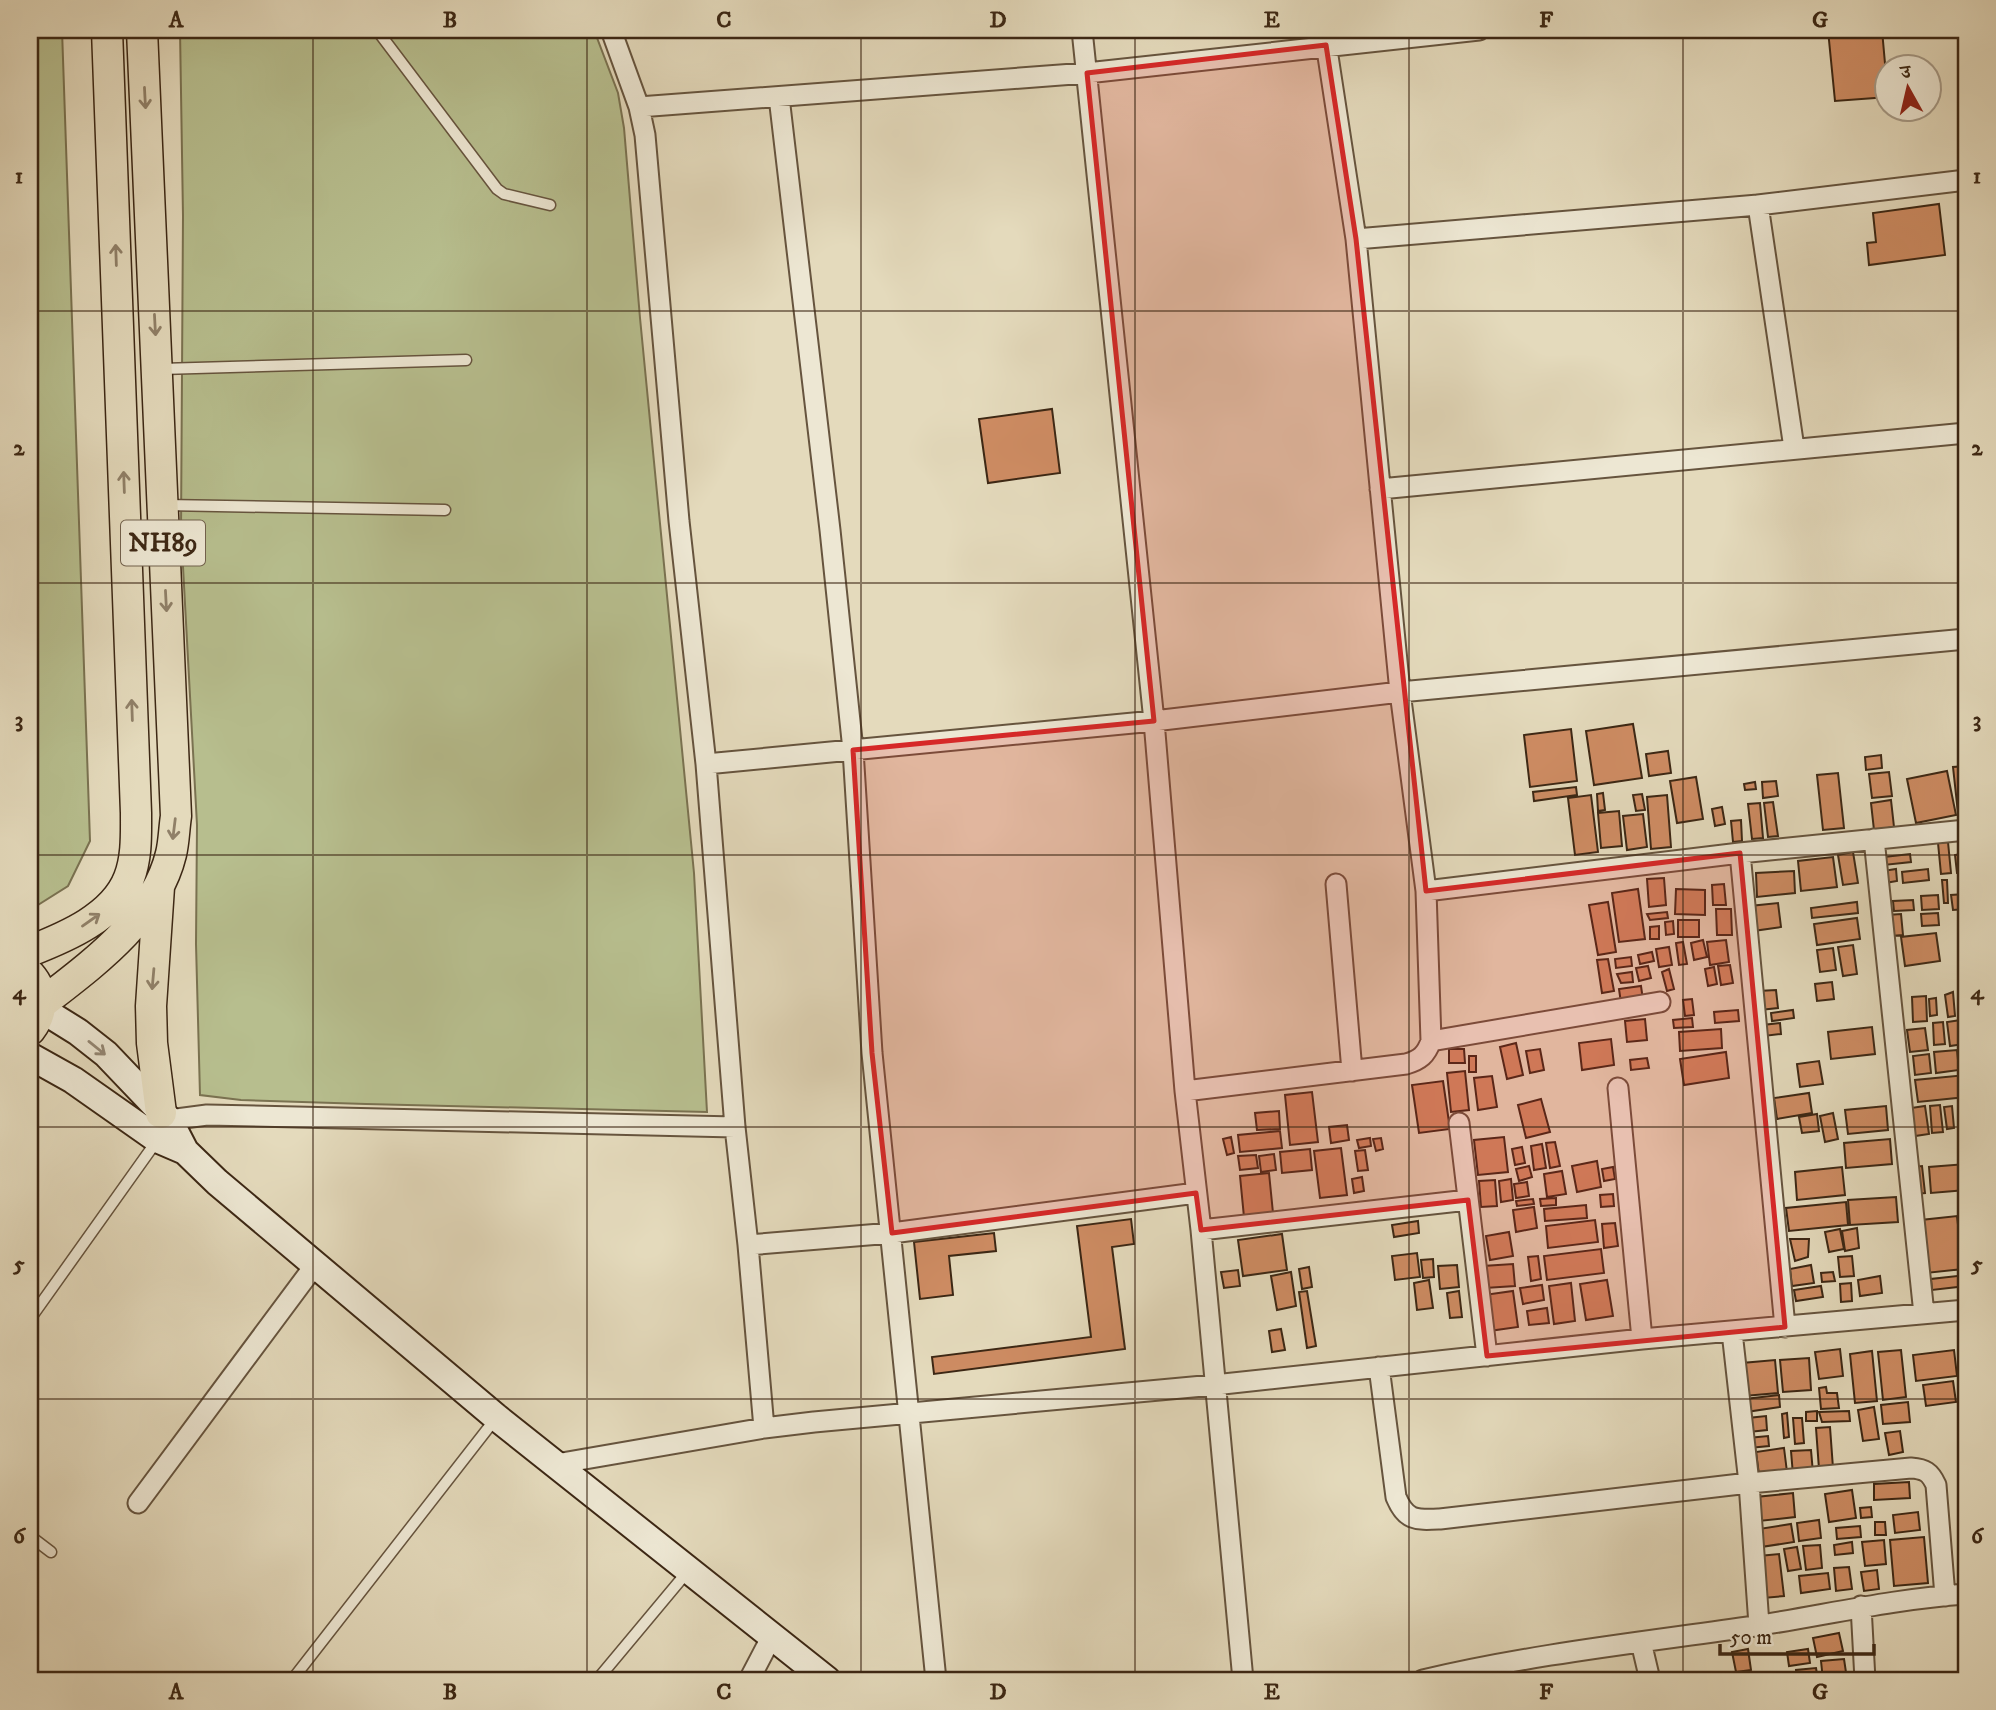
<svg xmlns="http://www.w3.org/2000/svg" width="1996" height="1710" font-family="'IM FELL DW Pica','Noto Serif Devanagari',serif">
<rect width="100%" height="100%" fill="#e4dabc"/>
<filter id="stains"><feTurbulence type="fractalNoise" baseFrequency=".00286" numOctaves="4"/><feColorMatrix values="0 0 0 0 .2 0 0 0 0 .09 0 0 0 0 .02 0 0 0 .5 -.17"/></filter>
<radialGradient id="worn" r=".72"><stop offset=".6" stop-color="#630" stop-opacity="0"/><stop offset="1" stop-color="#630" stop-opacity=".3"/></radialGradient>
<path fill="#b7be8e" stroke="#7a7251" stroke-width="2" d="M30,30H62L90,841L68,886L30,910Z
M180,30H594L618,93L624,128L640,318L694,873L707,1112L366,1104L241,1100L200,1095L196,944L197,825L181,530L183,216Z"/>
<path fill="#ce8c63" stroke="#3c2714" stroke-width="2" d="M1828,30H1882L1888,97L1835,101Z
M1939,204L1945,255L1869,265L1867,243L1876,242L1873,213Z
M1052,409L1060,473L988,483L979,419Z
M1633,724L1642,778L1594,785L1586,731Z
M1571,729L1577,781L1530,787L1524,735Z
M1668,751L1671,773L1649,776L1646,754Z
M1881,755L1882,768L1866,770L1865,757Z
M1966,766V821L1959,822L1953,767Z
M1947,771L1956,815L1916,823L1907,779Z
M1889,772L1892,796L1872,798L1869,774Z
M1838,773L1844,828L1823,830L1817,775Z
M1696,777L1703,819L1677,823L1670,781Z
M1776,781L1778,796L1763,798L1762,782Z
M1755,782L1756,789L1745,790L1744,784Z
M1576,787L1577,795L1534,801L1533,792Z
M1603,793L1605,810L1598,811L1597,794Z
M1642,794L1645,810L1636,811L1633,795Z
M1591,795L1598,852L1575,855L1568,798Z
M1667,795L1671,847L1651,849L1647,797Z
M1891,800L1894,827L1874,830L1871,803Z
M1773,802L1778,836L1768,837L1764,803Z
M1760,803L1763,838L1752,839L1748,804Z
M1722,807L1725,824L1715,826L1712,809Z
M1619,811L1622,846L1601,848L1598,813Z
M1643,814L1647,847L1627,850L1623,816Z
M1741,820L1742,841L1733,842L1731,821Z
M1948,842L1951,873L1941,874L1938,843Z
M1853,852L1858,883L1843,885L1838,855Z
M1966,853V872L1957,873L1955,855Z
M1910,854L1911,862L1884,865V857Z
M1833,857L1837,887L1801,891L1798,861Z
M1896,869L1897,881L1885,883L1883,871Z
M1928,869L1929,880L1903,883L1902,872Z
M1794,871L1795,893L1757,897L1756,873Z
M1664,878L1666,905L1649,907L1647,879Z
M1942,880H1947L1948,903H1944Z
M1724,884L1726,905H1713L1712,885Z
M1638,889L1645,939L1619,942L1612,893Z
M1676,889L1705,890V915L1675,914Z
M1965,894L1966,909L1953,910L1951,895Z
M1938,895L1939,909L1922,910L1921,896Z
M1913,900L1914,910L1894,911L1893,901Z
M1608,902L1616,952L1598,955L1589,905Z
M1857,902L1858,913L1812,918L1811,908Z
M1778,903L1781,927L1753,931L1750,906Z
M1716,909H1731L1732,935H1717Z
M1667,912L1668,918L1650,920L1647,914Z
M1938,913L1939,925L1922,926L1921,914Z
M1901,914L1903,935L1890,936L1887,915Z
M1857,918L1860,939L1817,945L1814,924Z
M1678,920H1699V937H1678Z
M1673,921L1674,934L1666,935L1665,922Z
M1659,926V939H1650V927Z
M1936,933L1940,961L1905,966L1901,937Z
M1703,940L1707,957L1694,960L1691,943Z
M1726,940L1729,962L1710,965L1707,942Z
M1683,942L1687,964L1679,965L1676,943Z
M1853,945L1857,974L1843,976L1838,947Z
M1669,947L1672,965L1659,967L1656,949Z
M1833,948L1836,970L1820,972L1817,950Z
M1652,952L1654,961L1640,964L1638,955Z
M1631,957L1632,966L1616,968L1615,959Z
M1608,959L1614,991L1602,993L1597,960Z
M1730,965L1733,983L1721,985L1718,966Z
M1966,965V988H1963L1960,966Z
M1648,966L1651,978L1639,981L1636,968Z
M1714,967L1717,984L1708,986L1705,969Z
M1669,969L1674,989L1667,991L1662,972Z
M1632,972L1633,982L1621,983L1617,974Z
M1832,982L1834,999L1817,1001L1815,984Z
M1641,986L1643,1000L1621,1003L1619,989Z
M1776,990L1778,1008L1760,1010L1758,991Z
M1953,992L1955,1016L1948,1017L1945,995Z
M1926,996L1927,1021L1913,1022L1912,997Z
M1936,998L1937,1015L1930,1016L1929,999Z
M1692,999L1694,1015L1685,1016L1683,1000Z
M1738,1010L1739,1021L1715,1023L1714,1012Z
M1793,1010L1794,1018L1772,1021L1771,1013Z
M1692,1018L1693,1027L1674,1028L1673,1020Z
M1645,1019L1647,1040L1627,1042L1625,1021Z
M1961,1020L1964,1044L1950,1046L1947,1022Z
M1943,1022L1945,1044L1934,1045L1933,1023Z
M1780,1023L1781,1034L1764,1036L1763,1025Z
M1872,1027L1875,1054L1831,1059L1828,1032Z
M1925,1028L1928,1050L1910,1052L1907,1030Z
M1721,1029L1722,1048L1680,1051L1679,1032Z
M1611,1039L1614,1065L1582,1070L1579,1043Z
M1516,1043L1523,1075L1507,1079L1500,1047Z
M1449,1049H1464L1465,1063H1449Z
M1540,1049L1544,1070L1530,1073L1526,1051Z
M1957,1050L1959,1070L1936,1073L1934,1052Z
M1726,1052L1729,1078L1684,1085L1680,1059Z
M1929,1054L1931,1073L1915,1075L1913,1056Z
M1469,1056H1476V1072H1469Z
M1647,1058L1649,1068L1631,1070L1630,1060Z
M1819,1061L1823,1084L1800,1087L1797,1064Z
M1465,1071L1469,1110L1451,1112L1447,1073Z
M1966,1075V1097L1918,1102L1915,1080Z
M1492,1076L1497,1107L1478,1110L1474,1078Z
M1443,1081L1450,1129L1419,1133L1412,1085Z
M1312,1092L1318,1142L1290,1145L1285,1095Z
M1809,1093L1812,1113L1777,1119L1774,1098Z
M1541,1099L1550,1132L1526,1138L1518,1105Z
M1940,1105L1943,1132L1932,1133L1930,1106Z
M1886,1106L1888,1130L1848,1134L1845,1110Z
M1925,1106L1929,1134L1915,1136L1911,1108Z
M1952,1106L1954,1128L1947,1129L1944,1107Z
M1279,1111L1280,1129L1257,1130L1255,1113Z
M1833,1113L1838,1139L1825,1142L1820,1116Z
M1817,1114L1819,1131L1802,1133L1799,1117Z
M1347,1125L1349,1140L1331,1143L1329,1127Z
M1280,1131L1282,1148L1240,1152L1238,1135Z
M1231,1137L1234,1153L1227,1155L1223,1139Z
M1504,1137L1508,1172L1478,1175L1474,1140Z
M1370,1138L1371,1146L1359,1148L1357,1140Z
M1381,1138L1383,1149L1376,1151L1373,1139Z
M1890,1139L1892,1164L1846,1168L1844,1143Z
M1555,1142L1560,1166L1550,1168L1546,1143Z
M1542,1144L1546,1168L1534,1170L1531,1146Z
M1522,1147L1525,1163L1515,1165L1512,1149Z
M1341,1148L1347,1195L1320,1198L1314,1151Z
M1310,1149L1312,1170L1282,1173L1280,1152Z
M1365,1150L1368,1170L1358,1171L1355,1151Z
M1274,1154L1276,1170L1261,1172L1259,1156Z
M1256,1155L1258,1168L1240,1170L1238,1156Z
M1597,1161L1601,1187L1577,1192L1572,1166Z
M1966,1164V1190L1931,1193L1929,1167Z
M1529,1166L1532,1177L1519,1181L1516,1169Z
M1922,1166L1925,1193L1915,1194L1913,1167Z
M1613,1167L1615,1179L1604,1181L1602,1169Z
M1842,1167L1845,1195L1797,1200L1795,1172Z
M1562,1171L1566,1194L1547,1197L1544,1174Z
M1269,1173L1273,1213L1244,1217L1240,1176Z
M1362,1177L1364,1191L1354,1193L1352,1179Z
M1511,1179L1513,1200L1501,1202L1499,1181Z
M1495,1180L1497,1206L1481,1207L1479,1181Z
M1527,1182L1529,1196L1516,1198L1514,1184Z
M1613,1194L1614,1206L1601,1207L1600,1195Z
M1896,1197L1898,1222L1850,1225L1848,1200Z
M1556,1198V1205L1541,1206L1540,1199Z
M1533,1199L1534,1204L1517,1206L1516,1201Z
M1846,1202L1848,1225L1789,1231L1786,1208Z
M1586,1205L1587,1218L1545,1221L1544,1209Z
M1534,1207L1537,1228L1516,1232L1513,1210Z
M1957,1216L1963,1269L1926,1273L1921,1220Z
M1131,1219L1134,1244L1112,1247L1125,1349L934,1374L932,1357L1091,1337L1077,1226Z
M1595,1220L1598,1242L1548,1248L1546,1226Z
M1418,1221L1419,1233L1394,1237L1392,1225Z
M1615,1223L1618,1246L1604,1248L1602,1224Z
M1857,1228L1859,1248L1845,1251L1842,1231Z
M1840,1229L1844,1249L1829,1252L1825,1232Z
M1509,1232L1513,1256L1490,1260L1486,1236Z
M994,1233L996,1251L949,1256L953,1295L920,1299L914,1242Z
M1282,1234L1287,1270L1243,1276L1238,1240Z
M1790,1239H1809L1808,1257L1795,1261Z
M1601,1249L1604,1273L1547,1280L1544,1256Z
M1417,1253L1420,1277L1395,1280L1392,1256Z
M1538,1256L1541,1279L1531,1281L1528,1257Z
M1852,1256L1854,1276L1840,1277L1838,1257Z
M1433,1259L1434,1277L1423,1278L1421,1260Z
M1513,1264L1515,1286L1485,1288L1483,1266Z
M1457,1265L1459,1287L1440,1289L1438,1266Z
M1811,1265L1814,1283L1792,1286L1790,1269Z
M1309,1267L1312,1287L1302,1289L1299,1269Z
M1238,1270L1240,1286L1224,1288L1221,1272Z
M1291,1272L1296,1306L1277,1310L1271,1276Z
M1833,1272L1835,1281L1822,1282L1821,1273Z
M1966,1275V1286L1932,1290L1931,1279Z
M1880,1276L1882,1293L1860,1296L1858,1280Z
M1429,1280L1433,1308L1417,1310L1414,1283Z
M1607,1280L1613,1316L1586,1320L1580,1284Z
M1571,1283L1575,1321L1554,1324L1549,1286Z
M1851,1283L1852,1301L1841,1302L1840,1284Z
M1542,1285L1544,1300L1523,1304L1520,1288Z
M1821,1286L1823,1297L1796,1301L1794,1290Z
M1307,1291L1316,1346L1307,1348L1299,1292Z
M1459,1291L1462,1317L1450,1318L1447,1293Z
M1513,1291L1518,1327L1489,1331L1484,1295Z
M1547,1308L1549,1323L1529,1325L1527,1311Z
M1281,1329L1285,1350L1272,1352L1269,1331Z
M1840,1349L1843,1376L1819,1379L1815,1352Z
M1901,1350L1906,1397L1883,1400L1878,1352Z
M1954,1350L1957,1376L1916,1381L1913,1355Z
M1872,1351L1877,1401L1855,1403L1850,1354Z
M1809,1358L1811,1390L1783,1392L1780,1360Z
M1962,1359H1966V1398Z
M1775,1360L1778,1393L1744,1396L1742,1363Z
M1953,1381L1956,1402L1926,1406L1923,1385Z
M1826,1387L1827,1393H1837L1839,1408L1821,1409L1819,1388Z
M1779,1395L1780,1407L1746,1412L1745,1399Z
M1908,1402L1910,1422L1883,1424L1881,1405Z
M1874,1407L1879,1439L1863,1441L1858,1410Z
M1817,1411V1421H1806V1412Z
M1849,1411L1850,1421L1822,1422L1819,1412Z
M1787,1413L1789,1437L1784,1438L1782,1414Z
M1766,1416L1767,1430L1749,1432L1748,1418Z
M1793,1418H1802L1804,1443L1795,1444Z
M1830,1427L1833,1468L1819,1469L1816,1428Z
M1900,1431L1903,1452L1889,1455L1885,1433Z
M1768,1436L1769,1446L1749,1448L1748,1438Z
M1784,1448L1787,1472L1759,1475L1756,1452Z
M1811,1450L1813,1473L1793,1475L1791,1451Z
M1909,1482L1910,1498L1874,1500V1484Z
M1852,1490L1856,1518L1829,1522L1825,1494Z
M1793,1493L1795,1517L1759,1521L1756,1497Z
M1871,1507L1872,1517L1861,1518L1860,1508Z
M1918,1512L1920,1530L1895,1533L1893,1515Z
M1819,1520L1821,1538L1799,1541L1797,1523Z
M1875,1522H1885L1886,1535H1875Z
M1791,1524L1794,1542L1761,1547L1759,1529Z
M1860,1526L1861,1537L1837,1539L1836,1528Z
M1924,1537L1928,1583L1894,1586L1890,1540Z
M1884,1540L1886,1564L1865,1566L1862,1542Z
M1852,1542L1853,1553L1835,1555L1834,1545Z
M1820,1545L1822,1568L1806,1570L1803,1546Z
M1797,1547L1801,1569L1788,1571L1784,1549Z
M1779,1554L1784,1596L1763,1598L1759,1556Z
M1849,1567L1852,1589L1836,1591L1834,1568Z
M1877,1570L1879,1589L1864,1591L1861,1572Z
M1828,1573L1830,1589L1801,1593L1799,1576Z
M1839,1633L1843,1651L1817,1657L1813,1638Z
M1748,1649L1751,1670L1736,1672L1732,1652Z
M1808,1649L1810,1663L1789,1666L1787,1652Z
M1844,1659L1847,1679L1823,1680L1821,1661Z
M1816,1668L1818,1680H1797L1796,1670Z
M1760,1674L1761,1680H1738V1677Z"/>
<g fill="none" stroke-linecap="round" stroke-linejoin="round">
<defs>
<path id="lane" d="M377,30L497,189L504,194L550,205
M161,369L466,360
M165,505L445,510
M30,1319L156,1142
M30,1536L51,1552
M292,1680L496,1418
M597,1680L688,1571"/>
<path id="street" d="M611,30L639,107L645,135L679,521L706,764L735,1127L748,1245L764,1428
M1082,30L1154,721L1185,1091L1201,1230L1243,1680
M779,97L830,530L853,750L872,1053L936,1680
M639,107L1087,73L1479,30
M1758,205L1794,448
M1356,239L1758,205L1966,180
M1380,489L1966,433
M706,764L1154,721L1400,692L1966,639
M1874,839L1924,1314
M1740,853L1785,1327
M1336,884L1352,1071
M1426,891L1740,853L1966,830
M1431,1041L1660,1002
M1618,1088L1642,1339
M1185,1091L1406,1064C1420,1060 1426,1055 1431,1041L1426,891L1400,692L1356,239L1324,30
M169,1120L207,1115L735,1127
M1459,1123L1487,1356
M1201,1230L1468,1200
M748,1245L892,1233L1196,1193
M1732,1332L1749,1483L1759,1625
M1379,1367L1396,1497C1406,1521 1416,1520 1440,1519L1749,1483L1911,1468C1925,1469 1930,1472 1936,1485L1945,1596
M556,1464L764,1428L814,1422L1214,1385L1642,1339L1966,1310
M138,1503L315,1265
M1861,1606L1865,1680
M1641,1642L1650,1680
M749,1680L772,1636
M1423,1680C1532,1654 1645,1642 1755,1626C1826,1615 1893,1599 1966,1594"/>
<path id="secondary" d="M41,1009L78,1032L106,1054L169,1120L185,1151L217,1182L496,1417L827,1680
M30,1056L73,1080L157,1139L185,1151"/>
<path id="primary" d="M159,887L151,1006L152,1043L161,1113
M30,951C66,937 114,917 129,878C137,857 136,835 136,813L107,30
M30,975C45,992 43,1013 30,1030
M41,1004C91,965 155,920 171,854C174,842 174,829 176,816L142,30"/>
</defs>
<use href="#lane" stroke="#66543e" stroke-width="13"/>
<use href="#street" stroke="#66543e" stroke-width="23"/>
<use href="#secondary" stroke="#3c2714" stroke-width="30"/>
<use href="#primary" stroke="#3c2714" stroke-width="33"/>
<use href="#lane" stroke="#ede7d3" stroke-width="10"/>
<use href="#street" stroke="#ede7d3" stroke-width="19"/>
<use href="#secondary" stroke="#ede7d3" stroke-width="26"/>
<use href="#primary" stroke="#e4dabc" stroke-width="30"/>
</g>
<defs><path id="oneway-shaft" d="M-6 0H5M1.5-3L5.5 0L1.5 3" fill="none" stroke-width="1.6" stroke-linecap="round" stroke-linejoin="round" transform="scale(1.75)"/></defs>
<g stroke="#908068">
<use href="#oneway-shaft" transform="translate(145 98) rotate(87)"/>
<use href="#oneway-shaft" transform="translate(116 255) rotate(-92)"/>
<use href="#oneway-shaft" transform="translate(155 325) rotate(87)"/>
<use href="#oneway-shaft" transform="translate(124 482) rotate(-92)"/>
<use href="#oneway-shaft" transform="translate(166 601) rotate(87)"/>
<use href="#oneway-shaft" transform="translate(132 710) rotate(-92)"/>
<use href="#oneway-shaft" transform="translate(174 829) rotate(97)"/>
<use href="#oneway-shaft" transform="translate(91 920) rotate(-35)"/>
<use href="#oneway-shaft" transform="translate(153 979) rotate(95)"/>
</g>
<use stroke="#948774" href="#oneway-shaft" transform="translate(97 1048) rotate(39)"/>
<path fill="#d62828" fill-opacity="0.2" stroke="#d62828" stroke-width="5" stroke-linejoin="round" d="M1326,45L1356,239L1426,891L1740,853L1785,1327L1487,1356L1468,1200L1201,1230L1196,1193L892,1233L872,1053L853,750L1154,721L1087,73Z"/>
<path fill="none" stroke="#3c2714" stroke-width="2" stroke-opacity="0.55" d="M313,30V1680M587,30V1680M861,30V1680M1135,30V1680M1409,30V1680M1683,30V1680M30,311H1966M30,583H1966M30,855H1966M30,1127H1966M30,1399H1966"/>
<g text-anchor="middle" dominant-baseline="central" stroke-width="7" stroke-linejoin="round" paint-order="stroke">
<rect fill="#ede7d3" stroke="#71614d" stroke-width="2" x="121" y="520.5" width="84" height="45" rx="5"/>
<g font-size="26" font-weight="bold" fill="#3c2714">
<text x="163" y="543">NH89</text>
</g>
</g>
<rect width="1996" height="1710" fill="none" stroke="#e4dabc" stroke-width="77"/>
<g transform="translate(1908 88) rotate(352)"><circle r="33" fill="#ede7d3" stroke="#a69a87" stroke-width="2"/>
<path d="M0-5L12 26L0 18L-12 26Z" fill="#8f2418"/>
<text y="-10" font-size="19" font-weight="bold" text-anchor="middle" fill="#3c2714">उ</text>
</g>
<path d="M1720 1644v10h154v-10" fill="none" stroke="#3c2714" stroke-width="3.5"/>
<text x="1730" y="1644" font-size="21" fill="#3c2714" stroke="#ede7d3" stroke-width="5" paint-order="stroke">50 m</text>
<rect x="38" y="38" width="1920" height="1634" fill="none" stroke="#3c2714" stroke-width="2.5"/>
<g font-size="23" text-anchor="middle" font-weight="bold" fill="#3c2714">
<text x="176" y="27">A</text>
<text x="450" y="27">B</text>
<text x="724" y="27">C</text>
<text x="998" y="27">D</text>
<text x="1272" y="27">E</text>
<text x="1546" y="27">F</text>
<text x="1820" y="27">G</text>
<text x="19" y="183">1</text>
<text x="1977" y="183">1</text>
<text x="19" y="455">2</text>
<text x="1977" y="455">2</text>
<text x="19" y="727">3</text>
<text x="1977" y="727">3</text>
<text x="19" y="999">4</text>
<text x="1977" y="999">4</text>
<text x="19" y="1271">5</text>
<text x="1977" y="1271">5</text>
<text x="19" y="1543">6</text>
<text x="1977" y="1543">6</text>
<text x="176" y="1699">A</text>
<text x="450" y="1699">B</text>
<text x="724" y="1699">C</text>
<text x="998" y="1699">D</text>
<text x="1272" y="1699">E</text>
<text x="1546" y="1699">F</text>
<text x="1820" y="1699">G</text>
</g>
<rect width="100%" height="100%" filter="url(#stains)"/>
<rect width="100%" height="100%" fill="url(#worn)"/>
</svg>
